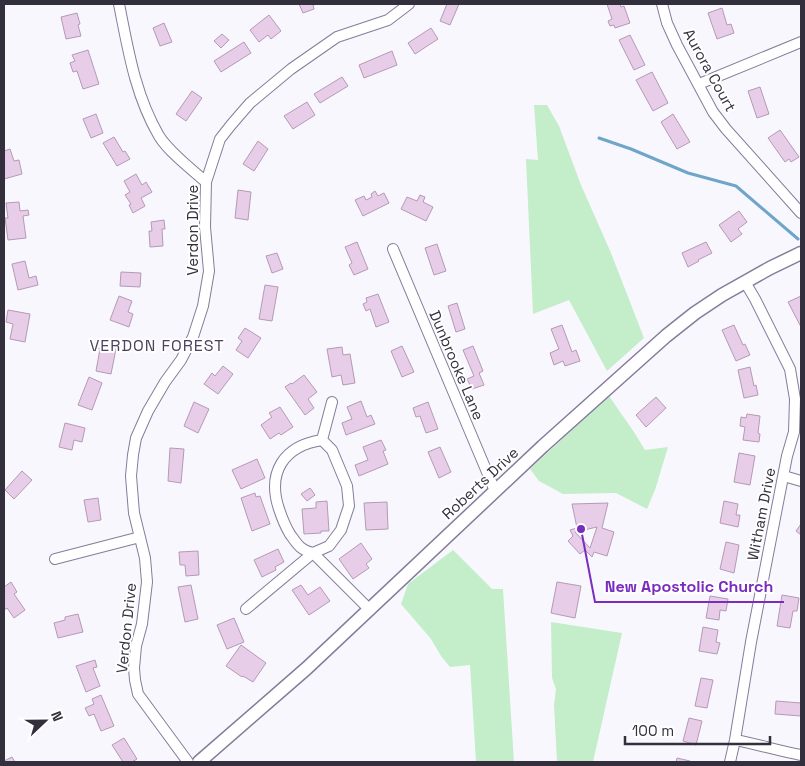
<svg xmlns="http://www.w3.org/2000/svg" width="805" height="766" font-family="'Space Grotesk',sans-serif">
<rect width="100%" height="100%" fill="#f9f7fe"/>
<path fill="#c3eec9" d="M534,105H547L559,126L581,185L611,253L644,338L607,371L569,300L533,314L526,159L538,160Z
M609,396L634,432L645,450L668,447L655,490L647,509L616,493L563,494L539,481L530,469Z
M453,550L492,589H503L514,762H476L470,665L450,667L441,656L431,639L401,604L408,584Z
M551,622L622,633L593,762H557L554,705L556,689L552,678Z"/>
<g fill="none" stroke-linecap="round" stroke-linejoin="round">
<path stroke="#6ea5c8" stroke-width="3" d="M599,138L631,149L688,173L736,186L798,239"/>
</g>
<path fill="#e8cde9" stroke="#b49ab5" fill-rule="evenodd" d="M299,4H317L313,5L314,9L303,13Z
M447,4H459L450,25L440,21Z
M607,4H620L621,7L624,6L630,23L615,28L614,25L610,26L608,21L612,19Z
M722,8L727,25L731,24L734,33L717,39L708,13Z
M77,13L80,24L78,25L81,36L66,39L61,17Z
M269,15L281,31L271,39L268,35L259,42L250,30Z
M164,23L172,42L160,46L153,28Z
M431,28L438,39L415,54L408,43Z
M222,34L229,40L221,48L214,41Z
M630,35L645,65L634,70L619,40Z
M244,42L251,53L221,72L214,61Z
M88,50L99,84L83,89L77,71L73,72L70,63L75,61L72,55Z
M392,51L397,65L364,78L359,65Z
M652,72L668,103L653,111L636,80Z
M342,77L348,86L320,103L314,94Z
M760,87L769,114L757,118L748,91Z
M192,91L202,98L186,121L176,114Z
M307,102L315,115L293,129L284,116Z
M96,114L103,133L91,138L83,119Z
M673,114L690,142L677,149L661,122Z
M780,130L799,157L791,162L789,159L785,162L768,138Z
M114,137L123,152L125,151L130,159L117,166L103,143Z
M258,141L268,149L254,171L243,164Z
M10,149L14,161L19,160L22,174L4,179V151Z
M136,174L142,185L146,182L152,192L141,198L145,206L133,213L129,205L131,204L125,195L130,192L124,181Z
M238,190L251,192L248,220L235,218Z
M375,191L378,196L384,193L389,203L363,216L355,200L364,196L366,200L372,197L371,194Z
M420,195L425,197L423,202L433,207L426,221L401,209L407,197L417,201Z
M19,202L20,211L28,210L29,215L23,216L26,238L8,240L5,218H8L6,203Z
M739,211L747,222L738,229L742,234L731,242L719,225Z
M164,220L165,229H162L163,246L150,247L149,231H152L151,222Z
M357,242L368,269L354,275L349,265L352,263L345,247Z
M706,242L712,253L698,260L699,261L688,267L682,253Z
M437,244L446,271L434,275L425,248Z
M277,253L283,269L272,273L266,256Z
M25,261L29,278L36,276L38,285L18,290L12,264Z
M121,272L141,273L140,287L120,286Z
M265,285L278,287L272,321L259,319Z
M378,294L389,322L376,327L370,309L366,311L363,304L367,302L366,298Z
M119,296L132,301L128,312L133,314L129,327L110,320Z
M801,296V327L788,302Z
M457,303L465,329L456,332L448,306Z
M8,310L30,314L25,342L10,339L13,324L6,322Z
M562,325L572,352L576,350L580,361L565,366L563,361L554,365L550,353L559,349L551,329Z
M734,325L743,345L745,344L750,355L736,361L722,330Z
M245,328L261,338L248,358L236,350L242,341L238,338Z
M97,339L117,344L111,374L96,371L100,349L96,348Z
M402,346L414,372L402,377L391,351Z
M473,346L483,371L479,373L484,385L472,389L467,379L474,376L463,350Z
M342,347L343,355L350,354L355,383L343,385L341,375L332,377L327,349Z
M223,366L233,374L218,394L204,384L212,373L215,376Z
M750,367L754,386L756,385L758,395L744,398L738,370Z
M304,375L317,392L308,399L314,408L305,415L285,387L291,383L292,384Z
M89,377L102,383L92,410L78,405Z
M656,397L666,408L646,427L636,415Z
M361,401L367,417L371,415L375,424L346,435L342,423L352,419L347,407Z
M194,402L209,409L198,433L184,426Z
M428,402L438,429L426,433L420,416L416,417L413,408Z
M280,407L293,427L281,435L279,433L270,439L261,425L272,417L269,413Z
M747,414L760,416L758,433L760,434L759,442L743,440L745,427L740,426L741,417L746,418Z
M65,423L85,428L82,442L74,440L72,450L59,447Z
M381,440L386,450L383,451L388,464L359,476L355,465L368,460L363,447Z
M440,447L451,472L439,478L428,452Z
M170,448L184,449L181,483L168,481Z
M739,453L755,456L750,485L734,482Z
M257,459L265,478L241,489L232,470Z
M22,471L32,480L14,499L5,490Z
M310,488L315,495L307,501L301,494Z
M255,493L256,497L260,496L270,524L252,531L241,498Z
M98,498L101,520L88,522L84,500Z
M327,501L329,531H321V533L304,534L302,509L316,508V502Z
M724,501L738,504L736,515H740L738,527L720,523Z
M387,502L388,529L366,530L364,503Z
M608,503L602,528L614,532L607,556L594,552L592,557L585,550L580,554L568,541L573,536L570,530L577,528L572,504ZM597,527L590,548L575,532Z
M801,524V535L796,531Z
M726,542L739,545L734,573L720,569Z
M361,543L372,559L366,564L369,568L353,579L339,559Z
M278,549L284,562L275,567L276,570L262,577L254,560Z
M198,551L199,575L186,576L185,565H180L179,552Z
M11,582L17,592L14,594L25,610L14,618L7,608L4,610V587Z
M557,582L581,586L575,618L551,613Z
M191,585L198,619L185,622L178,587Z
M301,585L308,595L320,587L330,601L309,615L292,590Z
M782,595L799,598L797,611H793L790,628L777,626Z
M710,596L728,599L726,611L720,610L719,620L706,618Z
M78,614L83,632L58,638L54,623L65,620V617Z
M234,618L244,642L227,649L217,625Z
M703,627L718,630L716,642L720,643L717,654L699,651Z
M241,645L266,663L253,682L243,676L242,677L226,666Z
M95,660L97,667L93,668L100,686L86,692L76,666Z
M701,678L713,680L707,708L695,706Z
M101,695L114,726L101,731L94,714L89,716L85,708L94,704L92,699Z
M776,701L801,703V716L775,714Z
M689,718L702,721L696,745L683,741Z
M124,738L137,759L132,762H123L112,745Z
M12,757L15,762H4V761Z
M677,758L690,761V762H676Z"/>
<g fill="none" stroke-linecap="round" stroke-linejoin="round">
<defs>
<path id="minor" d="M119,4C128,49 135,95 159,136C169,152 191,169 206,182
M662,4L667,23L677,45L713,112L726,129L801,213
M699,84L801,42
M393,249L495,491
M322,440L332,402
M784,476L801,481
M55,559L140,537
M246,609L313,553L329,546L341,530L349,506L347,486L332,450L322,440C283,446 267,473 279,509C282,518 285,526 290,534C297,544 300,550 313,553L370,610
M735,740C757,744 779,751 801,755
M188,762L138,694L135,680L134,668L136,646L142,624L147,582L145,558L134,513L131,476L133,455L136,438L148,411L165,382L181,360L193,337L203,306L209,271L205,227L206,182L220,139L231,125L250,103L291,69L337,37L388,20L409,4
M730,762L735,740L751,642L787,456L794,432L795,399L790,369L755,299L745,282"/>
<path id="tertiary" d="M199,762L307,668L543,446L666,336L695,313L722,295L770,268L801,253"/>
</defs>
<use href="#minor" stroke="#857c9b" stroke-width="12"/>
<use href="#tertiary" stroke="#857c9b" stroke-width="15"/>
<use href="#minor" stroke="#fff" stroke-width="10"/>
<use href="#tertiary" stroke="#fff" stroke-width="12"/>
</g>
<g text-anchor="middle" dominant-baseline="central" stroke-width="4" stroke-linejoin="round" paint-order="stroke">
<g font-size="15" fill="#332f3c" stroke="#fff">
<text transform="translate(710 70) rotate(61)">Aurora Court</text>
<text transform="translate(192 230) rotate(-90)">Verdon Drive</text>
<text transform="translate(457 365) rotate(67)">Dunbrooke Lane</text>
<text transform="translate(480 483) rotate(-43)">Roberts Drive</text>
<text transform="translate(761 514) rotate(-79)">Witham Drive</text>
<text transform="translate(126 628) rotate(-84)">Verdon Drive</text>
</g>
<g font-size="16" letter-spacing="1" fill="#4b425e" stroke="#fff">
<text x="157" y="345">VERDON FOREST</text>
</g>
</g>
<path fill="none" stroke="#7b2cbf" stroke-width="2" d="M581 529L595 602H784"/>
<circle fill="#7b2cbf" stroke="#fff" stroke-width="2" cx="581" cy="529" r="5"/>
<g font-size="16" text-anchor="middle" font-weight="bold" fill="#7b2cbf" stroke="#fff" stroke-width="4" stroke-linejoin="round" paint-order="stroke">
<text x="689" y="592">New Apostolic Church</text>
</g>
<rect width="805" height="766" fill="none" stroke="#332f3c" stroke-width="10"/>
<g transform="translate(45 721) rotate(68)" stroke="#ffffff" stroke-width="4" paint-order="stroke">
<path d="M0-4L9 19L0 12L-9 19Z" fill="#332f3c"/>
<text y="-8" font-size="14" font-weight="bold" text-anchor="middle" fill="#332f3c">N</text>
</g>
<path d="M625 736v8h145v-8" fill="none" stroke="#332f3c" stroke-width="2.5"/>
<text x="632" y="736" font-size="15" fill="#332f3c" stroke="#ffffff" stroke-width="4" paint-order="stroke">100 m</text>
</svg>
